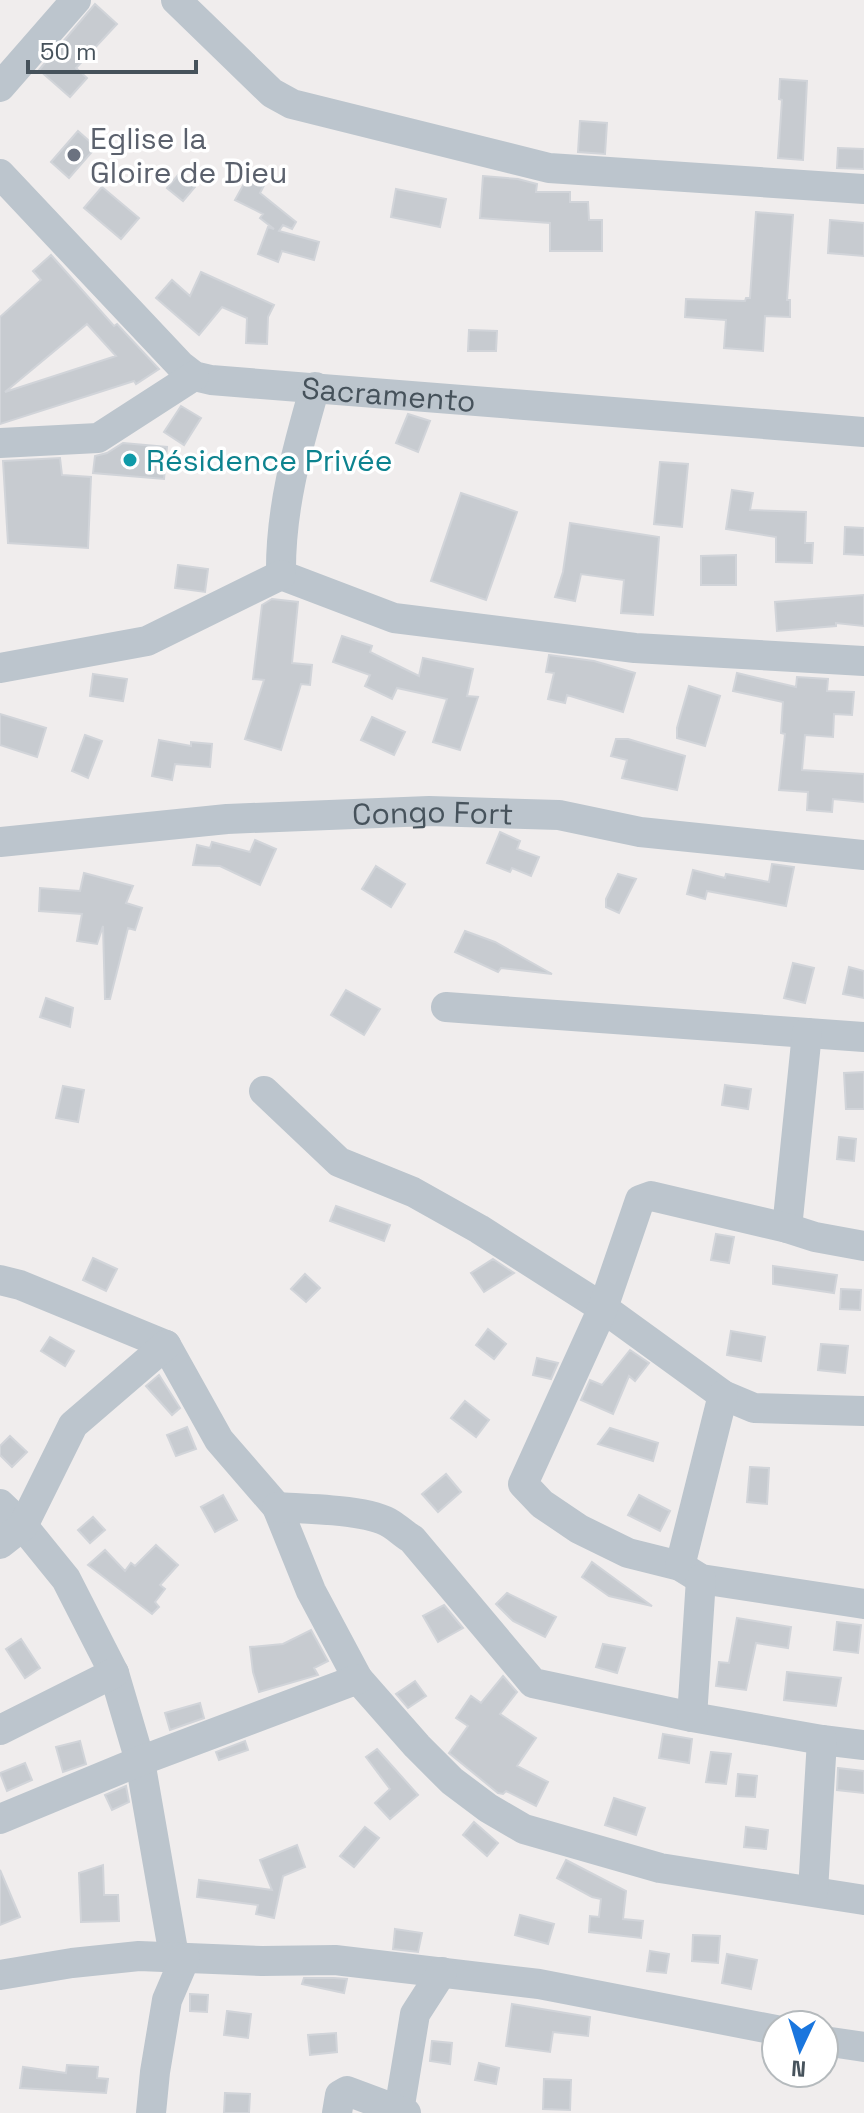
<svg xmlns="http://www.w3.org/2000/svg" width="864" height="2113" font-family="'Space Grotesk',sans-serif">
<rect width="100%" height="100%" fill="#f0eded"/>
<path fill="#c7cbd0" stroke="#d1d4d9" stroke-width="2" fill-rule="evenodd" d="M95,4L117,24L76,68L87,78L70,97L39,70Z
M780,79L807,81L803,160L778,158L782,100L779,99Z
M580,121L607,123L605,154L578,152Z
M78,131L96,147L69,178L51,162Z
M838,148L864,149V169L837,168Z
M251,171L267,180L260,193L296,222L292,229L283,225L279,231L319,242L314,260L282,251L278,262L258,254L268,227L274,229L260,218L263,214L235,200Z
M179,174L195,187L183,201L167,188Z
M483,176L518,179L537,184L536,192H570V202H588L589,220H602V251H550V223L480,218Z
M102,187L139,218L121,239L84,208Z
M396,189L446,199L440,227L391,217Z
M756,212L793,215L787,300H790V317L765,316L763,351L724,348L726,320L685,317L686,299L745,301L746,298H750Z
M830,220L864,223V256L828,253Z
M51,255L114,326L117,324L159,369L136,384L134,381L0,424V317L41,280L33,271ZM87,324L116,356L5,392Z
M201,272L274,305L268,317L267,344L246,343L247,318L222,307L199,335L156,298L172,280L190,296Z
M469,330L497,331L496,351H468Z
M181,406L201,418L184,445L164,432Z
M408,414L430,421L418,452L396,443Z
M123,443L167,447L164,479L93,473L95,456L107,453Z
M60,458L62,475L91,477L88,548L8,543L3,461Z
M660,462L688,464L682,527L654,524Z
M732,490L753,493L750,510L806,512L805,543H813L812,563L776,562V537L726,529Z
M461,493L517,512L486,600L431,581Z
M570,523L659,537L653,615L621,613L624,580L581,574L575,601L555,597L563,572Z
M845,527L864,528V555L844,554Z
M736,555V585H701V556Z
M178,565L208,569L205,592L175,588Z
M864,595V626L836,623V626L777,631L775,602Z
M272,599L298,602L292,663L312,665L310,685L301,684L281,750L245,739L264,680L253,679L262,605Z
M342,636L372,646L370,652L419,676L423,658L473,669L467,696L478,697L460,750L433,742L447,699L397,688L392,699L365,686L370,675L333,662Z
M549,655L594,661L635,673L623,712L567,695L565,703L548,699L554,673L546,672Z
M737,673L796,687L797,677L828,679L827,691L854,692L852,715L834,714L833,737L805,735L802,770L864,774V802L833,799L832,812L807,810L808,792L779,790L785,734L781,733L783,702L733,691Z
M93,674L127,679L123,701L90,696Z
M689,686L720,696L705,746L677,738V728Z
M0,714L46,728L37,757L0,745Z
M372,717L405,732L394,755L361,740Z
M85,735L102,741L88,778L72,771Z
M616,739H628L685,756L677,790L622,778L627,760L611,756Z
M159,740L191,746V742L212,744L210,767L175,764L172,780L152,776Z
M500,832L520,841L517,849L539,857L531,876L512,868L510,872L487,863Z
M255,840L276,849L260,885L220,866L193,865L197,845L210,848L212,842L250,852Z
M772,864L794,867L786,906L707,891L705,899L687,894L693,870L725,878L726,874L769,882Z
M376,866L405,884L391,907L362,889Z
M84,873L133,886L126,903L142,908L135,930L128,928L110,999H105L103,926L97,944L77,941L82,914L39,911L40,888L80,891Z
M618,874L636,879L619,913L606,907V899Z
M465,931L495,942L552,974L501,968L498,972L455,952Z
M793,963L814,968L805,1003L784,998Z
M849,967L864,971V998L843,994Z
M346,990L380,1009L364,1035L331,1015Z
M46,998L73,1008L70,1027L40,1017Z
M864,1072V1109H846L844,1073Z
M725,1085L751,1089L748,1109L722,1105Z
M63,1086L84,1090L78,1122L56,1118Z
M839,1137L856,1139L854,1161L837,1159Z
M336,1206L390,1225L384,1241L330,1221Z
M716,1234L734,1237L729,1263L711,1260Z
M93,1258L117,1269L106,1291L83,1280Z
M493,1259L514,1273L484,1292L471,1273Z
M773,1266L837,1275L834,1293L773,1284Z
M305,1274L320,1288L306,1302L291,1289Z
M841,1289L861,1290L860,1310L840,1309Z
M488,1329L506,1344L494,1359L476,1345Z
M731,1331L765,1337L761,1361L727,1355Z
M50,1337L74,1351L65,1366L41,1351Z
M821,1344L848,1346L845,1373L818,1370Z
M630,1350L649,1363L635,1381L629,1376L613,1414L581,1400L590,1380L602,1385Z
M537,1358L558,1363L551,1379L533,1375Z
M159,1375L180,1408L172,1415L146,1386Z
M465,1401L489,1420L476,1437L451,1418Z
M187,1427L196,1449L176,1456L167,1435Z
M610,1428L658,1443L653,1461L598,1444Z
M10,1436L27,1452L12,1467L0,1455V1446Z
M750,1467L769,1468L767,1504L747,1502Z
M446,1474L461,1492L438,1512L422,1494Z
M223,1495L237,1520L215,1532L201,1507Z
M639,1495L670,1511L660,1531L628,1515Z
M93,1517L105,1530L90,1543L78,1530Z
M156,1545L178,1565L160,1585L165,1589L155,1602L159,1607L152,1614L88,1565L105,1550L125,1571L131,1563L135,1566Z
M592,1562L652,1606L609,1596L582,1577Z
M507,1593L556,1617L545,1637L513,1621L496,1604Z
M444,1605L463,1628L438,1642L423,1616Z
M737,1618L791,1627L788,1648L756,1643L746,1690L716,1686L719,1662L729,1663Z
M837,1622L861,1625L858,1653L834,1650Z
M311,1630L328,1661L314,1668L318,1675L259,1692L253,1672L250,1647L283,1644Z
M21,1639L40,1668L25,1678L6,1649Z
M603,1644L625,1648L617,1673L596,1667Z
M787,1672L841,1678L836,1706L784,1700Z
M503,1676L517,1692L500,1714L536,1738L517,1766L548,1782L536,1806L506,1791L503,1794L498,1793L449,1753L468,1726L456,1718L471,1696L481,1703Z
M415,1681L426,1696L408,1708L396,1694Z
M200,1703L204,1718L170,1730L165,1713Z
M663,1734L692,1739L689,1763L659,1758Z
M80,1741L86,1764L63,1772L56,1747Z
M245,1741L248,1750L219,1760L216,1752Z
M377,1749L418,1795L390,1819L375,1803L390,1789L366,1757Z
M711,1752L731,1754L726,1784L706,1782Z
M25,1763L32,1780L7,1791L0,1773Z
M838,1768L864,1771V1793L837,1790Z
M738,1774L757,1776L755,1797L736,1796Z
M126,1786L129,1802L112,1810L105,1795Z
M614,1798L645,1808L636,1835L605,1825Z
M474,1822L498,1843L487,1856L463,1835Z
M365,1827L379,1838L354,1867L340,1856Z
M746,1827L768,1830L766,1849L744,1847Z
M297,1845L305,1867L283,1876L274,1918L256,1914L258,1905L197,1897L199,1880L272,1890L260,1860Z
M566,1860L626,1891L623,1919L643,1921L641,1938L589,1932L590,1916L599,1917L601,1899L592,1897L557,1878Z
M103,1865L104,1895H118L119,1921L81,1922L79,1873Z
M0,1870L20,1917L0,1925Z
M520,1915L554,1924L548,1944L515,1935Z
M395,1929L422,1933L418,1952L393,1949Z
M693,1935L720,1936L718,1963L692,1961Z
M650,1951L669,1954L666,1973L647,1971Z
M727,1954L757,1960L751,1989L722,1983Z
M304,1978H334L347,1979L344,1993L302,1984Z
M190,1994L208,1995L207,2012L190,2011Z
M512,2004L590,2017L588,2036L553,2032L550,2052L506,2046Z
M227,2011L251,2014L248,2038L224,2035Z
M336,2033L337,2052L310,2055L308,2035Z
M432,2041L452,2043L450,2064L430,2061Z
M479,2063L499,2068L496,2084L475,2080Z
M67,2065L98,2067L97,2078L108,2079L106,2093L20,2088L23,2067L66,2073Z
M544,2079L571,2080L570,2110L543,2109Z
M225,2093L250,2094L249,2113H224Z"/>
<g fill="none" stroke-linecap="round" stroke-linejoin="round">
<g stroke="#bcc5cd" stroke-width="30">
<path d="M176,0L272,93L292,104L549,168L864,189"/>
<path d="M0,87L76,0"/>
<path id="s1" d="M0,174L181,366L194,376L211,380L864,432"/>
<path d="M315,387C297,449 280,510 281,575L394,618L635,648L864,661"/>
<path d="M0,443L98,438L194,376"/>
<path d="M0,668L147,641L281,575"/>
<path id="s2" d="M0,842L227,819L429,811L559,815L640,832L864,855"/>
<path d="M446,1007L864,1037"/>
<path d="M264,1091L339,1162L413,1192L479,1229L603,1308L723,1395L754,1408L864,1411"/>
<path d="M787,1228L807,1033"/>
<path d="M864,1246L815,1237L787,1228L651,1196L640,1200L603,1308L523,1484L542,1504L579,1529L628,1553L680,1566L701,1579L864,1604"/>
<path d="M0,1280L20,1285L166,1345L219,1440L277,1507L311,1591L358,1679L417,1746L452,1781L488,1808L524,1829L660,1868L864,1900"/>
<path d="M0,1504L23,1526L66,1579L114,1673L140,1761L174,1956"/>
<path d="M277,1507C306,1509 368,1509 391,1524C399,1529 405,1535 412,1539L533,1683L692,1717L822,1740L864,1745"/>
<path d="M0,1544L23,1526L73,1425L166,1345"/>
<path d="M680,1566L723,1395"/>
<path d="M692,1717L701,1579"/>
<path d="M0,1730L114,1673"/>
<path d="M0,1819L140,1761L358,1679"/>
<path d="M813,1891L822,1740"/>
<path d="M0,1975L72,1963L139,1956L262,1961L335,1960L539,1984L776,2030"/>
<path d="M824,2041L864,2047"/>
<path d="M399,2111L415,2014L442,1972"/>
<path d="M151,2113L155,2072L167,2000L185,1958"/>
<path d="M337,2113L340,2095L347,2091L406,2113"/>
</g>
</g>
<circle fill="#6b7280" stroke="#fff" stroke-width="3" cx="74" cy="155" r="8"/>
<circle fill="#0f9aa8" stroke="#fff" stroke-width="3" cx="130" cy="460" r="8"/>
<g text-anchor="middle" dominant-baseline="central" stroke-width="7" stroke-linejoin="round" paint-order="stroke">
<g font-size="30" fill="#5b616d" stroke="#fff" text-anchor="start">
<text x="90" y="138">Eglise la<tspan x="90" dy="34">Gloire de Dieu</tspan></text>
</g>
<g font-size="30" fill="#46525b" stroke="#fff">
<text stroke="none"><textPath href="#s1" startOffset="476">Sacramento</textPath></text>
<text stroke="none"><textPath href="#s2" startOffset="434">Congo Fort</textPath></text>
</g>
<g font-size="30" fill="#0d838f" stroke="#fff" text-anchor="start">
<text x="146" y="460">Résidence Privée</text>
</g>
</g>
<g transform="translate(800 2049) rotate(184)"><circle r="38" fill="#ffffff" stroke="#b5babd" stroke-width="2"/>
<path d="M0-6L14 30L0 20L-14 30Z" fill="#1a76de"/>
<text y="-12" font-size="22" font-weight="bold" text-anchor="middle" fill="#46525b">N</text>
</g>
<path d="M28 60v12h168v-12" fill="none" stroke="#46525b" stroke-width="4"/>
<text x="40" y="60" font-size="24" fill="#46525b" stroke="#ffffff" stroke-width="6" paint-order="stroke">50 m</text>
</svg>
